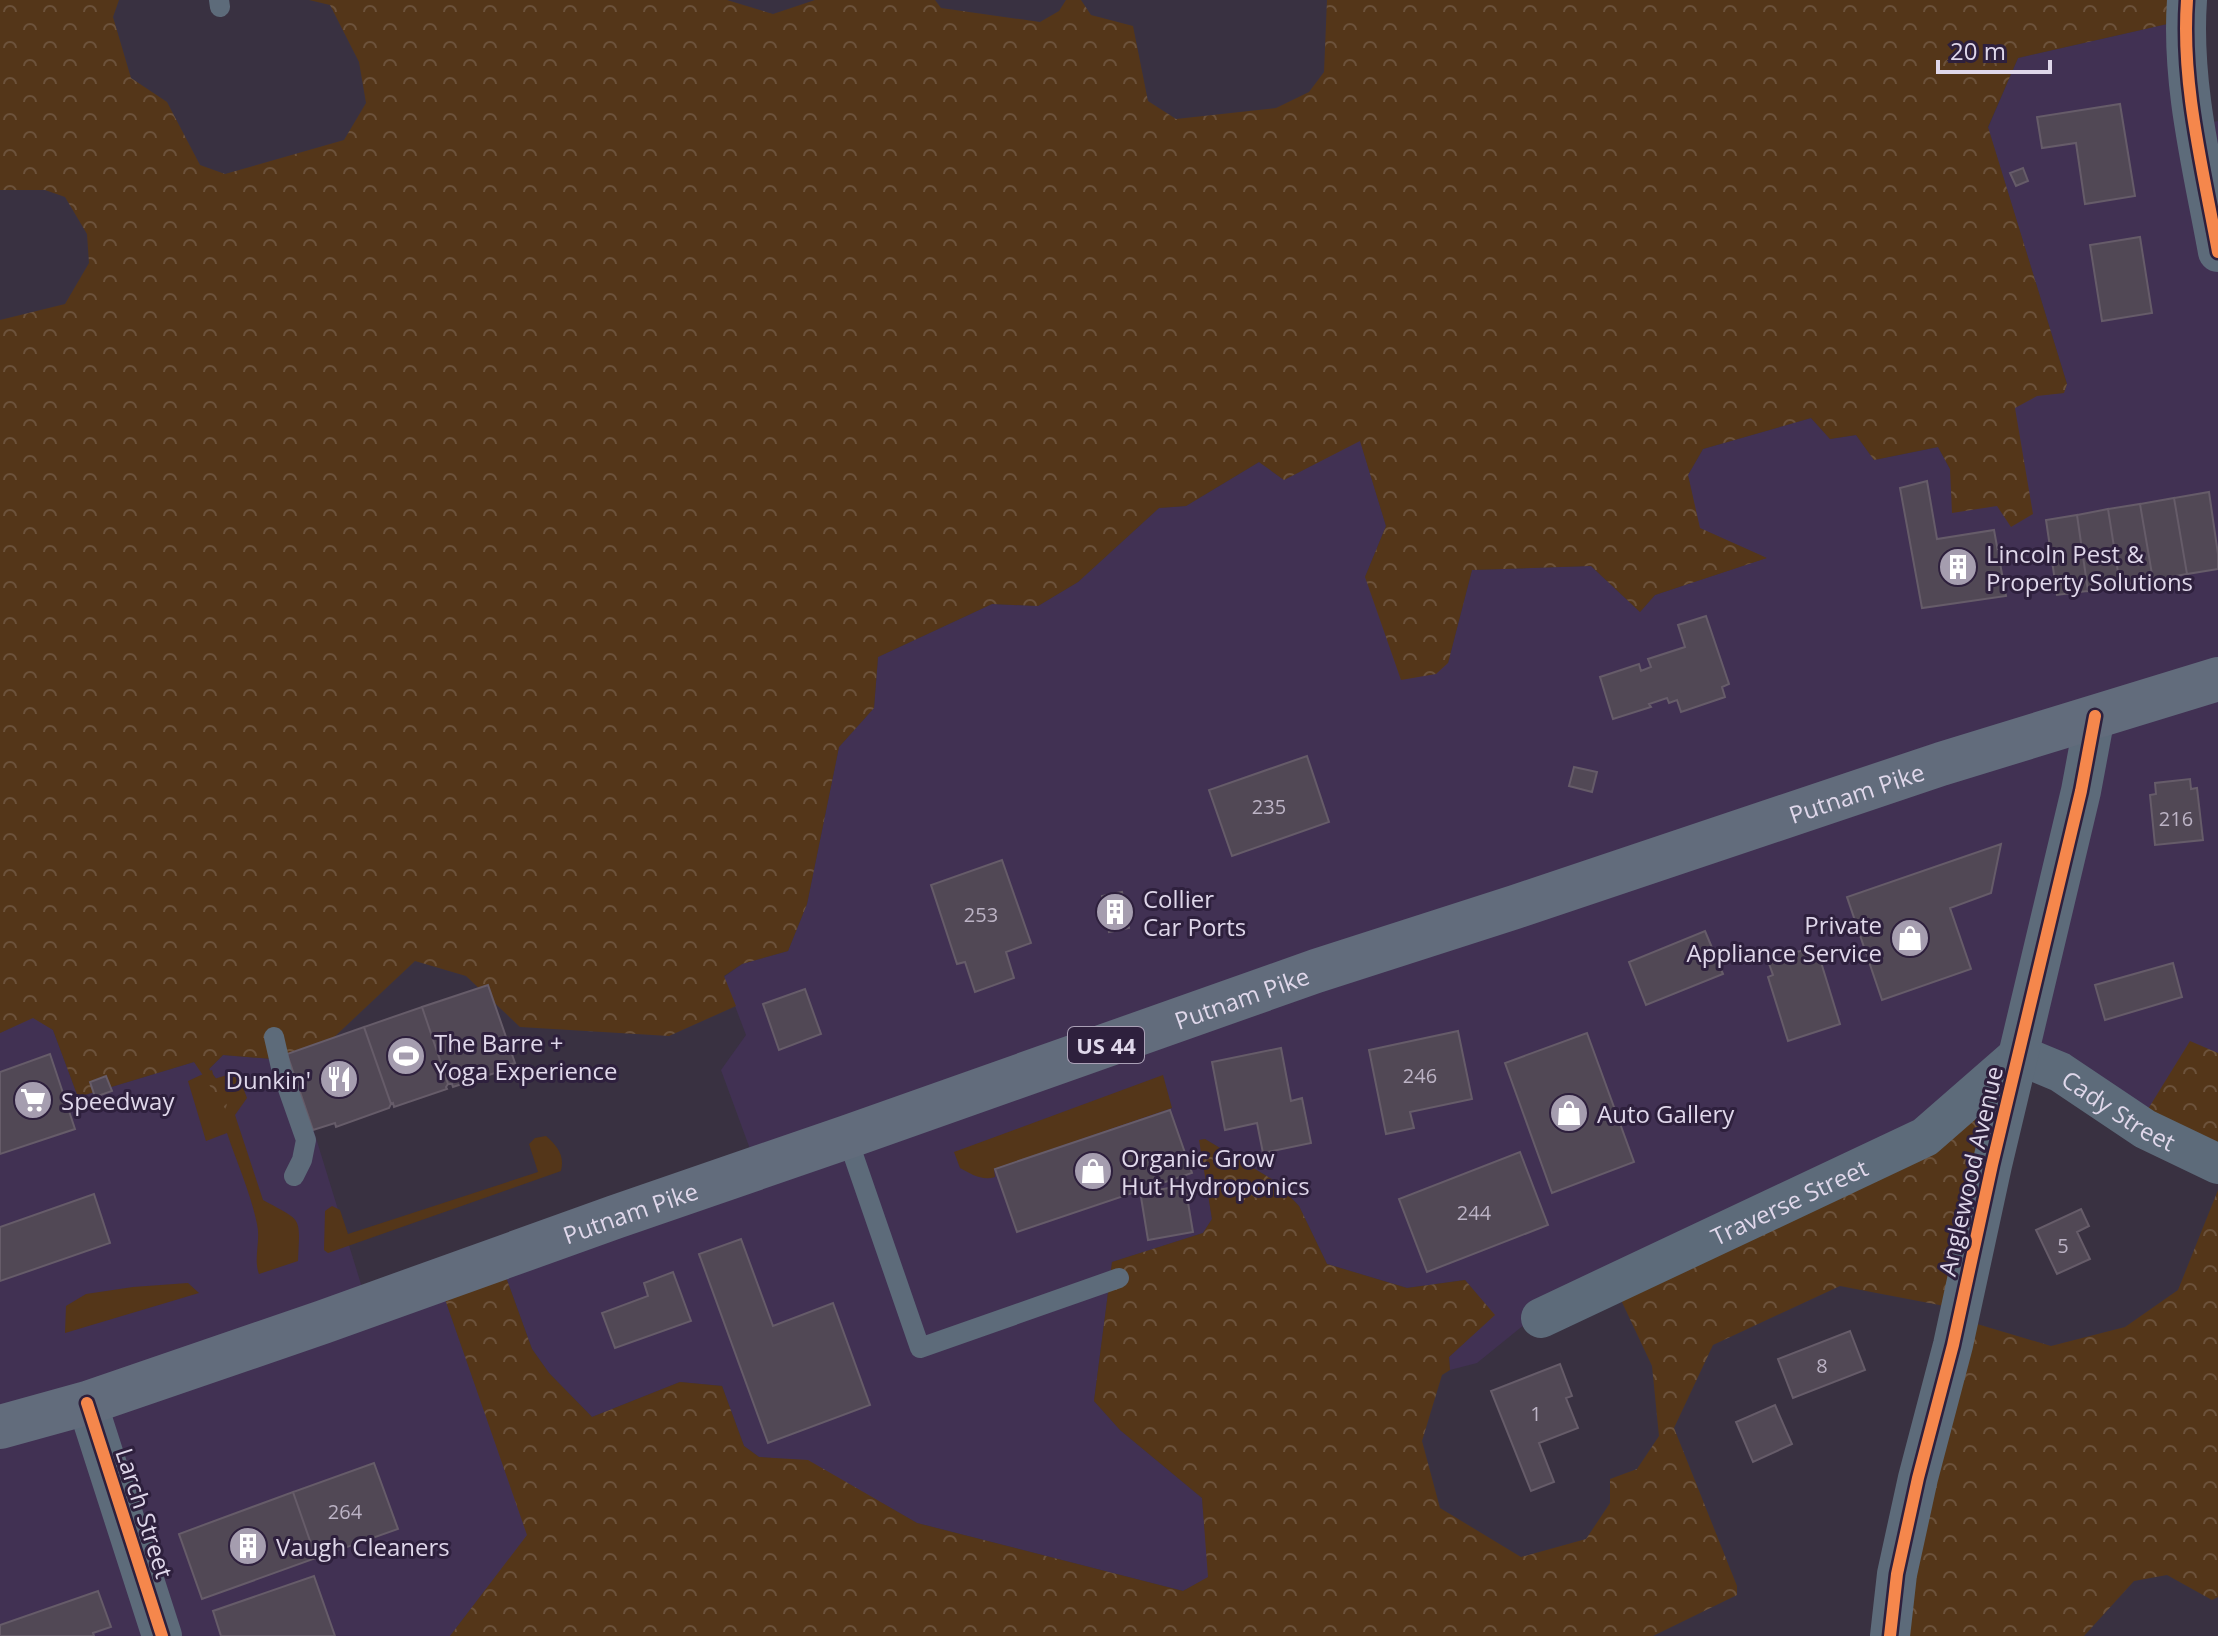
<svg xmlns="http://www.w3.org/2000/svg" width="2218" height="1636" font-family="'Open Sans',sans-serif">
<defs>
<pattern id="forest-crowns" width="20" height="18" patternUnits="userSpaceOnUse" patternTransform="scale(2)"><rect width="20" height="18" fill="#543619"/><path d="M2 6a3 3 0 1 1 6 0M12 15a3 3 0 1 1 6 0" fill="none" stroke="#6c523b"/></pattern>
</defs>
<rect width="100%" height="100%" fill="#393141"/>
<path fill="#413153" d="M2176,22L2199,124L2218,121V1053L2140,1122L2031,1058L1919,1133L1530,1320L1477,1363L1450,1370L1449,1357L1494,1315L1465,1280L1407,1288L1327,1264L1299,1206L1275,1181L1205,1139L1200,1140L1212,1219L1203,1233L1112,1262L1094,1401L1120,1430L1202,1498L1209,1577L1183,1591L917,1523L808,1461L759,1457L744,1446L722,1386L680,1382L592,1417L549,1373L532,1349L499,1258L757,1168L721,1070L746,1035L724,977L742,964L788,951L807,904L839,747L874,708L878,657L992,604L1038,606L1078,582L1159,508L1186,506L1259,462L1284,480L1360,440L1386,526L1365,577L1448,663L1472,570L1591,566L1640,612L1655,595L1766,558L1699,528L1688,475L1703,449L1811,418L1830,439L1856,435L1874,460L1938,447L1950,469L2015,407L2037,395L2063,393L2067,384L1988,128L2018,58Z
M33,1017L53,1030L78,1097L194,1062L228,1095L209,1069L223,1055L273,1059L296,1073L364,1294L438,1279L528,1535L450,1636H0V1033Z"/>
<path fill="#543619" d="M212,1070L214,1079L237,1072L247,1098L235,1115L263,1200C303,1222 300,1215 298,1261L259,1274C253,1258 261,1241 257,1224C251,1194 237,1163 227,1133L206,1141L188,1081Z
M1163,1075L1172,1108L994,1169L995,1177C982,1181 971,1174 960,1168L954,1152Z
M546,1136C557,1146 565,1155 561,1171L328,1253L324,1250L325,1211L332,1206L340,1210L348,1234L538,1172L529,1144L535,1138Z
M188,1283L199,1293L65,1333L66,1306L86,1294L133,1287Z"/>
<path fill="url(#forest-crowns)" d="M0,0H119L113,17L131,78L167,102L200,165L225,174L344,140L366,103L359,62L330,5L309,0H727L773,14L815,0H935L941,8L1040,22L1059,11L1066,0H1081L1091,15L1133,26L1148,101L1176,119L1276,108L1309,92L1324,72L1327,0H2181L2176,22L2018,58L1988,127L2067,384L2064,393L2037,396L2015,408L2033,514L2011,527L1997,506L1952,513L1950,469L1938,447L1874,460L1856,435L1830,439L1811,418L1703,449L1688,475L1700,528L1767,558L1655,595L1640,612L1591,566L1472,570L1448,663L1436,674L1401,680L1365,577L1386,526L1360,441L1284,480L1259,462L1186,506L1159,508L1078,582L1038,606L992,604L878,657L874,708L839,747L807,904L788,951L742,964L724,976L736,1006L669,1036L520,1027L466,976L415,961L296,1073L273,1059L223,1055L209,1069L228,1095L226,1110L194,1062L78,1097L53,1030L33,1018L0,1033V320L65,304L89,263L87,234L65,197L45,190H0Z
M2190,1041L2218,1053V1162L2140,1122Z
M1997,1069L1955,1308L1840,1286L1713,1345L1674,1428L1737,1586V1595L1653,1636H450L527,1535L438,1279L499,1258L532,1349L549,1373L592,1417L680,1382L722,1386L744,1446L759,1457L808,1460L917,1523L1183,1591L1208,1577L1202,1498L1120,1430L1094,1401L1112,1262L1203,1233L1212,1219L1199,1140L1205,1139L1275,1181L1299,1206L1327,1264L1407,1288L1465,1280L1495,1315L1449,1357L1450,1370L1442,1375L1422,1441L1440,1508L1521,1557L1586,1539L1610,1503V1479L1637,1469L1659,1436L1652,1366L1613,1283L1919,1133Z
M2218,1190V1597L2212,1600L2167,1575L2134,1581L2084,1636H1886L1957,1318L2051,1346L2125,1327L2178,1290Z"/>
<path fill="#514855" stroke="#665c69" stroke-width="2" d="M2120,104L2135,196L2085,204L2076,143L2042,148L2037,117Z
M2023,168L2028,181L2016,186L2010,173Z
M2140,237L2152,313L2102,321L2090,245Z
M1927,481L1937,539L1994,530L2006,596L1922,608L1900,488Z
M2209,492L2218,554V569L2187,574L2174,498Z
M2174,498L2187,574L2153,580L2140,504Z
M2140,504L2153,580L2120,585L2108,509Z
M2108,509L2120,585L2088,591L2077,515Z
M2077,515L2088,591L2057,595L2046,520Z
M1706,616L1729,684L1722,687L1725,697L1681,712L1677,700L1669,703L1667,698L1649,704L1651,707L1613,719L1600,677L1639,664L1641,671L1651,667L1648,659L1685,647L1678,625Z
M1307,756L1329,822L1232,856L1209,790Z
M1574,767L1597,772L1592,792L1569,786Z
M2190,779L2191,789L2197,788L2203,840L2155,845L2150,795L2156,794L2155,783Z
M2001,844L1991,893L1950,908L1971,969L1882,1000L1847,897Z
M1002,860L1031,943L1006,952L1014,978L975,992L965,962L957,964L931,885Z
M1122,892L1129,928L1109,932L1102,896Z
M1705,931L1723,974L1646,1005L1629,962Z
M1810,948L1814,961L1820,959L1840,1024L1788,1041L1768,977L1773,975L1768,961Z
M2173,963L2182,997L2105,1020L2095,985Z
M488,985L515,1063L505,1066L507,1069L453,1087L452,1084H448L422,1007Z
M805,989L821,1034L779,1050L763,1004Z
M422,1007L448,1084L446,1087L447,1089L394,1107L393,1103L391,1104L364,1027Z
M364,1027L391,1104L389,1108L336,1127L335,1123L313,1130L287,1054Z
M1458,1031L1472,1099L1410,1112L1414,1128L1386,1134L1369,1050Z
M1587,1033L1634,1162L1552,1193L1505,1063Z
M1281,1048L1291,1101L1302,1098L1311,1143L1263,1153L1257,1123L1225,1130L1212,1062Z
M50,1054L75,1129L0,1154V1072Z
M106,1076L112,1091L95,1097L90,1082Z
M1170,1110L1192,1173L1017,1232L995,1169Z
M1520,1152L1548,1225L1427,1272L1399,1199Z
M1185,1185L1193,1232L1148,1240L1141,1197L1158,1190Z
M94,1194L110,1243L0,1281V1227Z
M2081,1209L2089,1226L2077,1232L2090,1259L2057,1274L2036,1230Z
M741,1239L773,1326L833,1303L870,1405L768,1443L699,1254Z
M673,1272L691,1321L615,1348L602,1313L648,1296L644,1283Z
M1850,1331L1865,1370L1793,1398L1778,1359Z
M1560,1364L1572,1396L1566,1398L1578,1428L1539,1443L1554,1482L1531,1491L1491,1391Z
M1775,1405L1792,1444L1753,1462L1736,1422Z
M374,1463L398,1529L316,1558L293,1492Z
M293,1492L316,1558L202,1599L179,1534Z
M314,1576L335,1636H221L213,1611Z
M98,1591L111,1627L93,1633L94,1636H0V1625Z"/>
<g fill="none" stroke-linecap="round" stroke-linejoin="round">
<path stroke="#5d6b7a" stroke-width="20" d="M219,0L220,7
M274,1037L282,1072L306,1140L302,1160L294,1176
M847,1137L920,1348L1119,1278"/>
<g stroke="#5d6b7a" stroke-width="40">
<path d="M2187,0C2181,84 2203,169 2218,252"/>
<path id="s1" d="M1541,1318L1925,1137L2019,1055L2060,1072L2145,1129L2218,1164"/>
<path d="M87,1403L162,1636"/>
<path d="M1890,1636L1897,1574L1918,1478L1953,1345L1992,1165L2081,791L2095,716"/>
</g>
<path stroke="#626c7c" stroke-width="44" id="s2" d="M0,1427L87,1403L323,1322L615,1217L847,1137L1316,971L1515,907L1941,764L2218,679"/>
<defs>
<path id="cycleway" d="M2187,0C2181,84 2203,169 2218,252
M87,1403L162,1636
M1890,1636L1897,1574L1918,1478L1953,1345L1992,1165L2081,791L2095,716"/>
</defs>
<use href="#cycleway" stroke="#2e203d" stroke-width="17"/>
<use href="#cycleway" stroke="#f5874c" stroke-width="12"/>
</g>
<defs>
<symbol id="building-disc" viewBox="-11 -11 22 22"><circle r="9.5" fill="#a59daf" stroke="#2e203d"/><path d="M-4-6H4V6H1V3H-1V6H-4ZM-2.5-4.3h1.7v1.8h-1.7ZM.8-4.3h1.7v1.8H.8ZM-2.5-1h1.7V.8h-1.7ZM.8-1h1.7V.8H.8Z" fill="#fff"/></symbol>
<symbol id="shop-disc" viewBox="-11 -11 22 22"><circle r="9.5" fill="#a59daf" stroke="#2e203d"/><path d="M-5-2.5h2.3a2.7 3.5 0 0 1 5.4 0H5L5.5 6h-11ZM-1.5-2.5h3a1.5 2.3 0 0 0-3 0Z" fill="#fff"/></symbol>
<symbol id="stadium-disc" viewBox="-11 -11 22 22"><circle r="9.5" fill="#a59daf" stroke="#2e203d"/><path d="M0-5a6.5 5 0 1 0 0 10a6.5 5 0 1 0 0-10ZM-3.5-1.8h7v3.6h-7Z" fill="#fff"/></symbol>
<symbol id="restaurant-disc" viewBox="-11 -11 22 22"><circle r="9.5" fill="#a59daf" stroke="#2e203d"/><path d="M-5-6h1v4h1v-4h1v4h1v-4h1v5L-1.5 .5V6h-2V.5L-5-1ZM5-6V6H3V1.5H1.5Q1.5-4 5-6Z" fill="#fff"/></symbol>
<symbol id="supermarket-disc" viewBox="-11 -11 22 22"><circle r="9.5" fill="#a59daf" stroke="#2e203d"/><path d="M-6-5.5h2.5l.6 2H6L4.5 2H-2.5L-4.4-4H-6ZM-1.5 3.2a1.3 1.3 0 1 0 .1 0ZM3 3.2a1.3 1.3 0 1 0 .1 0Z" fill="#fff"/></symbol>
</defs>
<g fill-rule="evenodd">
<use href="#building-disc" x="1936" y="545" width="44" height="44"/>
<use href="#building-disc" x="1093" y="890" width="44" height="44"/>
<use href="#shop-disc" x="1888" y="916" width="44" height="44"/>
<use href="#stadium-disc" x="384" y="1034" width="44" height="44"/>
<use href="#restaurant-disc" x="317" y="1057" width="44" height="44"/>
<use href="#supermarket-disc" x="11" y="1078" width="44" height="44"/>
<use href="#shop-disc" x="1547" y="1091" width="44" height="44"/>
<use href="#shop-disc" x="1071" y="1149" width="44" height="44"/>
<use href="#building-disc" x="226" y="1524" width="44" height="44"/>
</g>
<g text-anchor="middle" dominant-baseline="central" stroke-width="6" stroke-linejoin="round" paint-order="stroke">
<g font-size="20" fill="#bcb3c5">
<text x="1269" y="806">235</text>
<text x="2176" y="818">216</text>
<text x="981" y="914">253</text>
<text x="1420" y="1075">246</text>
<text x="1474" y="1212">244</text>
<text x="2063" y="1245">5</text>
<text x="1822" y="1365">8</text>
<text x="1536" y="1413">1</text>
<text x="345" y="1511">264</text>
</g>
<rect fill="#2e203d" stroke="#aaa0b6" stroke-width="2" x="1068" y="1027" width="76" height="36" rx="6"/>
<g font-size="22" font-weight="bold" fill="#dfd7ea">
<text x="1106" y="1045">US 44</text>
</g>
<g font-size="24" fill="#dfd7ea" stroke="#2e203d" text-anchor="start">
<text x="1986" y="553">Lincoln Pest &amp;<tspan x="1986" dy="28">Property Solutions</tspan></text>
<text x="1143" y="898">Collier<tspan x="1143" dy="28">Car Ports</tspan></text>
<text x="1882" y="924" text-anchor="end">Private<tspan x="1882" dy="28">Appliance Service</tspan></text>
<text x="434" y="1042">The Barre +<tspan x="434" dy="28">Yoga Experience</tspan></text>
<text x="311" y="1079" text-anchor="end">Dunkin'</text>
<text x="61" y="1100">Speedway</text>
<text x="1597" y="1113">Auto Gallery</text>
<text x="1121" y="1157">Organic Grow<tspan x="1121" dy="28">Hut Hydroponics</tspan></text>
<text x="276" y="1546">Vaugh Cleaners</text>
</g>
<g font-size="24" fill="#dfd7ea" stroke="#2e203d">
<text stroke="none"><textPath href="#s2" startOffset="1962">Putnam Pike</textPath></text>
<text stroke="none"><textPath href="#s2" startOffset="1314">Putnam Pike</textPath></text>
<text stroke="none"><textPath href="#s1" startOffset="664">Cady Street</textPath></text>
<text transform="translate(1970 1171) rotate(-77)">Anglewood Avenue</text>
<text stroke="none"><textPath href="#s1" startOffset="274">Traverse Street</textPath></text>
<text stroke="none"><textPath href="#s2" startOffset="666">Putnam Pike</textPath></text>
<text transform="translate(145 1513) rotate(72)">Larch Street</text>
</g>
</g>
<path d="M1938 60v12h112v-12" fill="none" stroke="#dfd7ea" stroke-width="4"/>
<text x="1950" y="60" font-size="24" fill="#dfd7ea" stroke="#2e203d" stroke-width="6" paint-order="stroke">20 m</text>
</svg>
